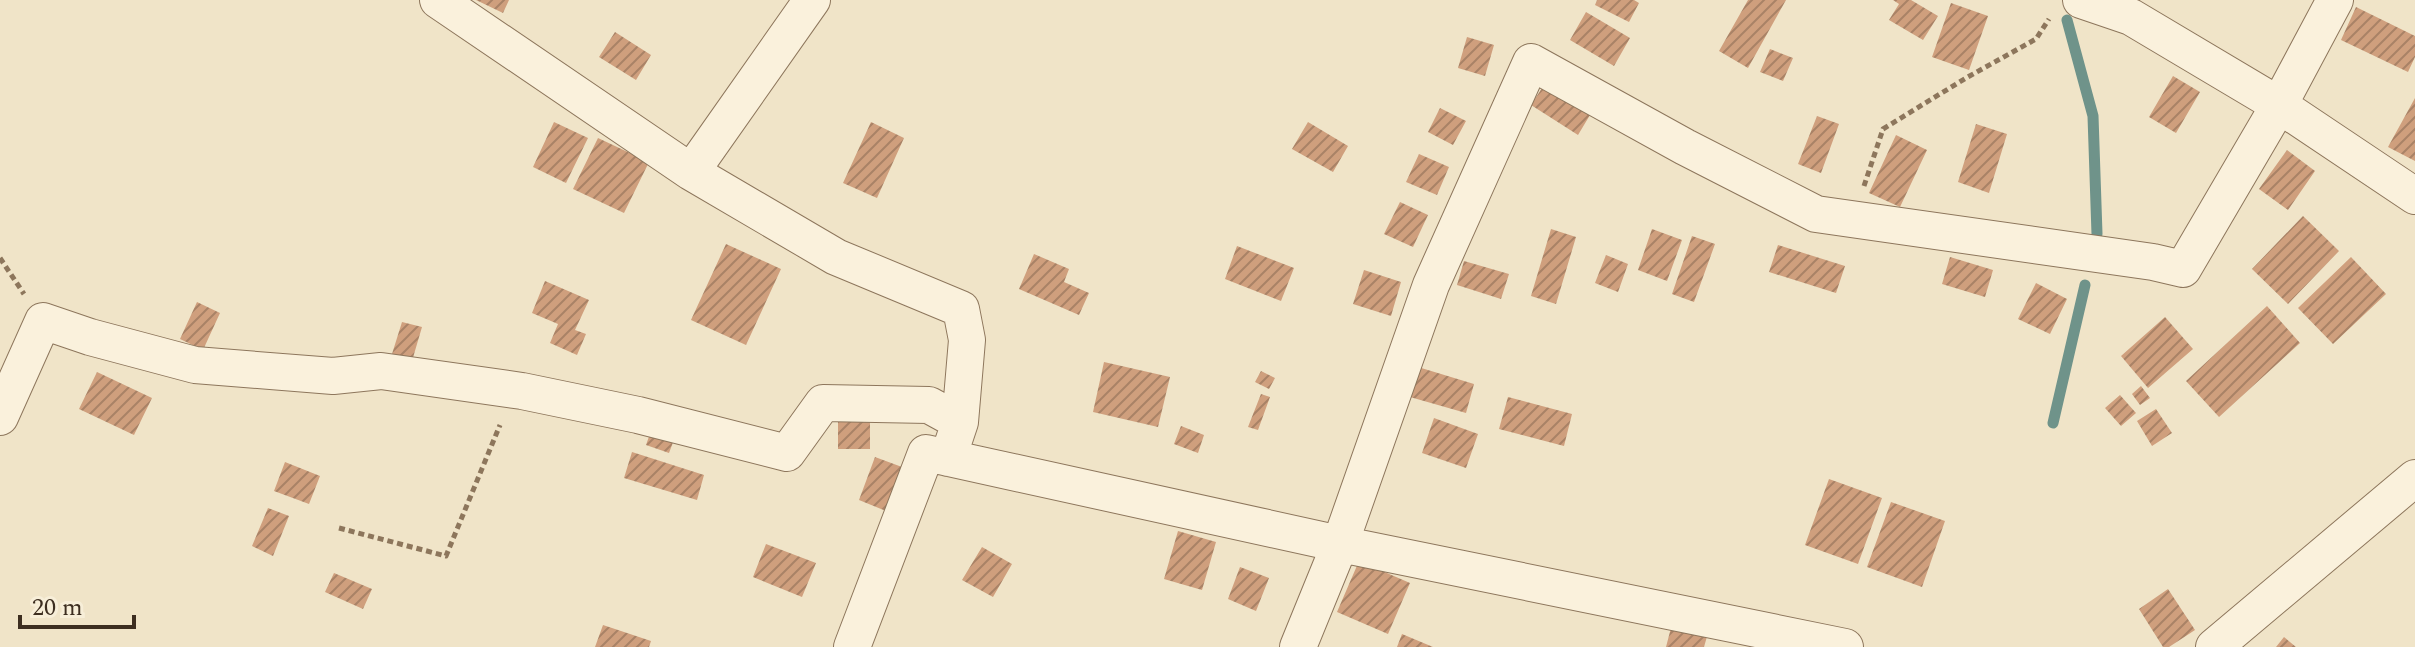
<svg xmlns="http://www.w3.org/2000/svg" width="2415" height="647" font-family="Spectral,serif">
<defs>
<pattern id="building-hatch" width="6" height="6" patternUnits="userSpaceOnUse" patternTransform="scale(2)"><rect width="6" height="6" fill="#cf9f7d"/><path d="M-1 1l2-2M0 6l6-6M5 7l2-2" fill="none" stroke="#a98266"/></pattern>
</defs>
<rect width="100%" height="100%" fill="#f0e4c8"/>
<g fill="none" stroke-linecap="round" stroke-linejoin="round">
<path stroke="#6f938a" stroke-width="11" d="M2067,20L2093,116L2097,234
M2053,423L2085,285"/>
</g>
<path fill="url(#building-hatch)" d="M476,0H509L503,13Z
M1597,0H1634L1639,3L1629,22L1595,5Z
M1748,0H1786L1748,68L1719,51Z
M1893,0H1911L1938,16L1923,40L1889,20L1899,4Z
M1951,3L1988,16L1969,70L1932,57Z
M2356,7L2415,36V57L2408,72L2341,40Z
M1586,12L1630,38L1614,66L1570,40Z
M615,32L651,55L636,80L599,57Z
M1467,37L1494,45L1485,76L1458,68Z
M1770,49L1793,58L1783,81L1760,72Z
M2173,76L2200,92L2176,133L2149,117Z
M1544,85L1590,115L1578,135L1531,105Z
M2415,98V161L2388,147Z
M1440,108L1466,121L1453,145L1428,132Z
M1817,116L1839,124L1821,173L1798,164Z
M554,122L588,138L566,183L533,167Z
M871,122L904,138L877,198L843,183Z
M1308,122L1348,146L1333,172L1292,149Z
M1976,124L2007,134L1989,193L1958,182Z
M1896,135L1927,150L1900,207L1869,193Z
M598,138L649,162L624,213L573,189Z
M2287,150L2315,171L2288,210L2259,189Z
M1419,154L1449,167L1437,195L1406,182Z
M1400,202L1428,215L1413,247L1384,234Z
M2303,216L2339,251L2288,304L2252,269Z
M1551,229L1576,237L1556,304L1531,296Z
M1652,229L1682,240L1667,281L1638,270Z
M1692,236L1715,244L1694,302L1672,294Z
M726,244L781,269L746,345L691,320Z
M1778,245L1845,266L1836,293L1769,272Z
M1237,246L1294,268L1281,301L1225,279Z
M1034,254L1069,269L1064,282L1089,293L1079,315L1019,289Z
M1606,255L1628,264L1618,292L1595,283Z
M1950,257L1993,270L1985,297L1942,284Z
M2351,257L2386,294L2333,344L2298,308Z
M1464,261L1509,274L1501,299L1457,285Z
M1364,270L1401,282L1391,316L1353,304Z
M545,281L589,300L575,330L586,334L577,355L550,343L558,324L532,313Z
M2036,283L2067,299L2050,334L2018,319Z
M197,302L220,313L203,350L180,339Z
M2267,306L2300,343L2219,417L2186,381Z
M2165,317L2193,349L2148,388L2121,356Z
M402,322L422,327L412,361L392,354Z
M1104,362L1170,377L1158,427L1093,412Z
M1418,367L1474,384L1466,413L1410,397Z
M1261,371L1275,378L1269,389L1255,382Z
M97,372L152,398L134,435L79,409Z
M2141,386L2150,398L2140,405L2132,394Z
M1261,394L1270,397L1258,430L1248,427Z
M2120,395L2136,413L2121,426L2105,408Z
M1508,397L1572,414L1564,446L1499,429Z
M2156,409L2172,433L2152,446L2137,421Z
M1434,418L1478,434L1466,468L1422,453Z
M838,420L870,421V449H838Z
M1181,426L1204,435L1198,453L1174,444Z
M652,428L675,437L669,453L646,445Z
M632,452L704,475L697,500L624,478Z
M875,457L902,467L886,511L859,500Z
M285,462L320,476L309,504L274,491Z
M1829,479L1882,498L1858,564L1805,545Z
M1891,502L1945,521L1922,587L1867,567Z
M268,508L289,516L273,556L252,546Z
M1178,531L1216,542L1202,590L1164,579Z
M766,544L816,563L802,597L753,577Z
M982,547L1012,564L993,597L962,580Z
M1359,561L1410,583L1388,634L1337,612Z
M1240,567L1269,578L1256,611L1228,599Z
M334,573L372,589L363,609L325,592Z
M2168,589L2195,630L2169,647H2163L2139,609Z
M1672,624L1708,633L1704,647H1666Z
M603,625L651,641L649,647H595Z
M1402,634L1433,647H1397Z
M2284,637L2296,647H2276Z"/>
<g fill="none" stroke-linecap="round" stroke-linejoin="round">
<defs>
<path id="street" d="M438,0L691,172L836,257L961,309L967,340L960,422
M2081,0L2131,17L2279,105L2415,196
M691,172L812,0
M0,417L43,321L90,337L195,365L333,376L381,371L522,391L638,415L787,453L823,403L929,405L960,422L948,458
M852,647L926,453L1340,544L1845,647
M1298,647L1340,544L1431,285L1531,62L1685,147L1816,214L2153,262L2183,269L2279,105L2335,0
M2214,647L2415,478"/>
</defs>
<use href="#street" stroke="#8d765c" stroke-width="38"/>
<path stroke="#8d765c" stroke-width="5" stroke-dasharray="6 4" stroke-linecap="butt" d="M1864,186L1883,129L1966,78L2036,39L2049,19
M0,258L24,294
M339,528L446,556L500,425"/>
<use href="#street" stroke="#faf1dc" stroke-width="36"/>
</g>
<path d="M20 615v12h114v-12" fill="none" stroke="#3d2e20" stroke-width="4"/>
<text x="32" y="615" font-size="24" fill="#3d2e20" stroke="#f7eed8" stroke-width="6" paint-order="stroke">20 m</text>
</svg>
